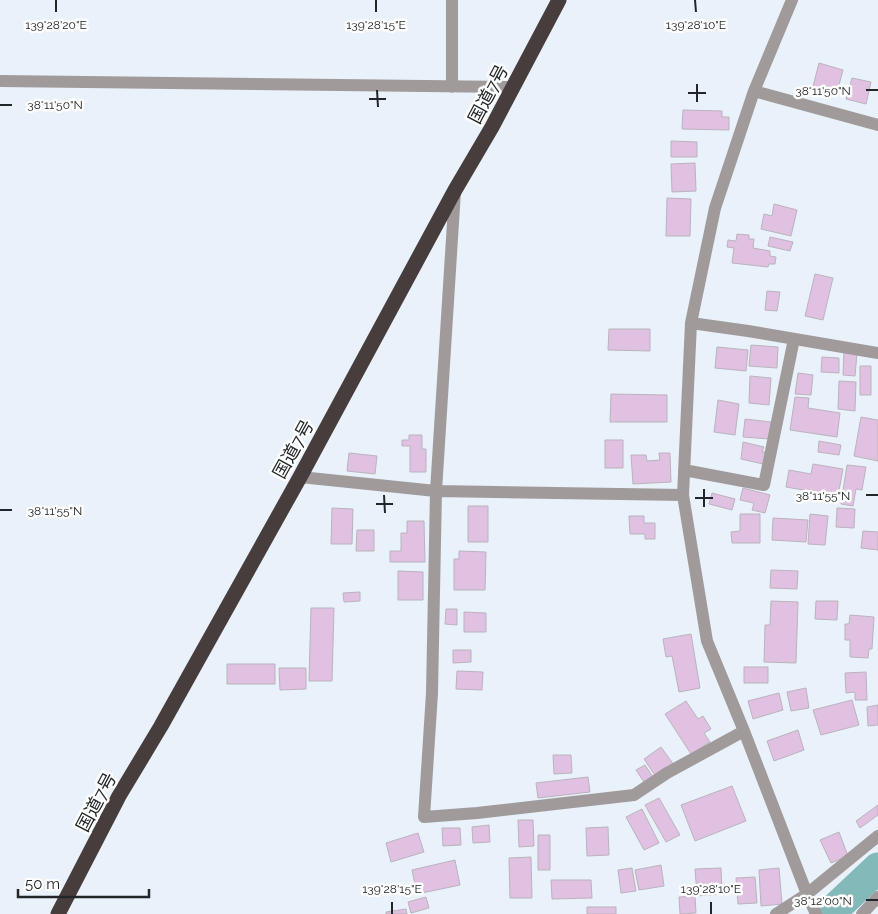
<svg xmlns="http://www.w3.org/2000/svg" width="878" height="914" font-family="Raleway,'Noto Sans JP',sans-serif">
<rect width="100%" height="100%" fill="#e9f1fa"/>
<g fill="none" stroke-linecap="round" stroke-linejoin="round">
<path stroke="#84b9b9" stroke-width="31" d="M829,914L878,868"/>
</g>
<path fill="#e0c1e2" stroke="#bbb3bc" d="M819,63L843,70L836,96L812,90Z
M852,78L871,82L866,104L846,99Z
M683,110L722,111V117H729V130L682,129Z
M671,141L697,142V157H671Z
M695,163L696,191L672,192L671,164Z
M667,198L691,199L690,236H666Z
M774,204L797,210L791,236L761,229L764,214L772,216Z
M737,234L749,235V239H754L753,248L770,251V256L776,257L775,264H769L768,267L732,263L734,248L727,247L728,240L736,241Z
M770,237L793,242L790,251L768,246Z
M815,274L833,278L823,320L805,316Z
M767,291L780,292L777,311L765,310Z
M609,329H650V351L608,350Z
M751,345L778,347L777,368L749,366Z
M717,347L748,350L746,371L715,368Z
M844,351L857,353L855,376L843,375Z
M822,357L839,358V373L821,372Z
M860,366H871V395H860Z
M798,373L813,375L811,395L795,394Z
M750,376L771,378L769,405L749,403Z
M839,381L856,382L855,411L838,409Z
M611,394L667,395V422H610Z
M795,397L809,398L808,408L840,413L837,437L790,430Z
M718,400L739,404L735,435L714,432Z
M861,417L878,420V461L854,456Z
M745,419L771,422L769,439L743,437Z
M409,435H422V449H426V472H410V446H402V440H409Z
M605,440H623V468H605Z
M819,441L841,445L839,455L818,452Z
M743,442L764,447L762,452H766L763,464L741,459Z
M349,453L377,456L375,474L347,471Z
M659,453H670L671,482L633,484L631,455H646L647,461L660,460Z
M813,464L843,469L838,496L786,487L789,470L811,474Z
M847,465L866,467L862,490L856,489L853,506L841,504Z
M743,488L770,495L765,513L752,510L754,503L740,500Z
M712,493L735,499L732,510L709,504Z
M468,506H488V542H468Z
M332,508L353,509L352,544H331Z
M837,508L855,509L854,528L836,527Z
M740,514H760V543H732L731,532L740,531Z
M810,514L828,516L825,545L808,544Z
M629,516H644V523H655V539H645V534H630Z
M773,518L808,520L806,542L772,540Z
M407,521H424L425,562H390V551H401V533H407Z
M357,530H374V551H356Z
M863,531L878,532V550L861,548Z
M459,551L486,552L485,590H454V559H459Z
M771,570L798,571L797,589L770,588Z
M398,571L423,572V600H398Z
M360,592V601L344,602L343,593Z
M771,601L798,602L796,663L764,662L765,625H770Z
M816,601H838L837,620L815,619Z
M311,608H334L332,681H309Z
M446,609H457V625L445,624Z
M464,612L486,613V632H464Z
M850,615L874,617L872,649H869L868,658L850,657V640H845V624H849Z
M691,634L700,688L679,692L672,656L666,657L663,639Z
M453,650H471V662L453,663Z
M227,664H275V684H227Z
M744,667H768V683H744Z
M279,668H306V689L280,690Z
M457,671L483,672L482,690L456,689Z
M866,672L867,700H855V692L846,693L845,673Z
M806,688L809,708L791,711L787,692Z
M779,693L783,710L753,719L748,701Z
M852,700L859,725L821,735L813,710Z
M686,701L698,719L703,716L711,729L704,733L710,742L691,754L665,714Z
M878,705V725L868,726L867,707Z
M798,730L804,750L774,761L767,741Z
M661,747L674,765L656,777L644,759Z
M553,755H571L572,773L554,774Z
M645,765L653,777L644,782L636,770Z
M588,777L590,792L538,798L536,783Z
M732,786L746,821L695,841L681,805Z
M659,798L680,835L666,842L645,805Z
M878,805V815L860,828L856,821Z
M642,809L659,843L644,850L626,817Z
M518,820H533L534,846L519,847Z
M489,825L490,842L473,843L472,827Z
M608,827L609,855L587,856L586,828Z
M442,828H460L461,845L443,846Z
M839,832L848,856L831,863L820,840Z
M418,833L424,852L391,862L386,843Z
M538,835H550V870H538Z
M531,857L532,898H510L509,858Z
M455,860L460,885L417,894L412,870Z
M661,865L664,886L639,890L635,870Z
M632,868L636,891L621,893L618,870Z
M721,868L722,894L697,896L695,869Z
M779,868L782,904L761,906L759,870Z
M755,877L757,903L738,904L736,878Z
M551,880H591L592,898L552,899Z
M695,896L696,913L680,914L679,897Z
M426,897L429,908L411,913L408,902Z
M587,907H616V914H587Z
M406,909L407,914H386V912Z"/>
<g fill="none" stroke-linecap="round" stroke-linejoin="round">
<path stroke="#a09b9a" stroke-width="12" d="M792,0L754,91L715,208L691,323L683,495L707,641L744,731L807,894L816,914
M0,81L513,87
M452,87V0
M754,91L878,125
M455,191L436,491L432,693L424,817L477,813L634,795L667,773L744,731
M691,323L748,331L878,353
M684,470L764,485L794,339
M300,477L436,491L683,495
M776,914L807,894L878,836
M862,914L878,897"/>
<path stroke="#483d3d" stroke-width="15" d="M58,914L119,796L161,726L300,477L455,190L492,127L559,0"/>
</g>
<path fill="none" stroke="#232629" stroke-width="2" d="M56,0V12M376,0V12M695,0L696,12M697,84V102M377,90L378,107M866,90H878M688,93H706M369,99H386M0,105H12M704,489V507M384,495L385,513M866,495H878M695,498H713M376,504H393M0,510H12M866,900H878M392,902V914M711,902V914"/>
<g text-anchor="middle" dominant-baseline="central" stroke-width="5" stroke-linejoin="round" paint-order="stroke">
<g font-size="18" fill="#232629" stroke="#fdfdfd">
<text transform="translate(488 94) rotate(-62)">国道7号</text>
<text transform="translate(293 449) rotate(-61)">国道7号</text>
<text transform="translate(96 802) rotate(-62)">国道7号</text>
</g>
</g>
<g font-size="12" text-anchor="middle" fill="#232629" stroke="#fdfdfd" stroke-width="5" stroke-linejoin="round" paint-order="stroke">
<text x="56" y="29">139°28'20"E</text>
<text x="376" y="29">139°28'15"E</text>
<text x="696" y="29">139°28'10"E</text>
<text x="823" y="95">38°11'50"N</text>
<text x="55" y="109">38°11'50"N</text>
<text x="823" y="500">38°11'55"N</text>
<text x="55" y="515">38°11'55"N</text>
<text x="392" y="893">139°28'15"E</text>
<text x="711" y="893">139°28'10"E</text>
<text x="823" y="905">38°12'00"N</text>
</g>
<path d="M18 889v8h131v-8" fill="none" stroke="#232629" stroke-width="2.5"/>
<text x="25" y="889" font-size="15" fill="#232629" stroke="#fdfdfd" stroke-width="4" paint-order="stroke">50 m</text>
</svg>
